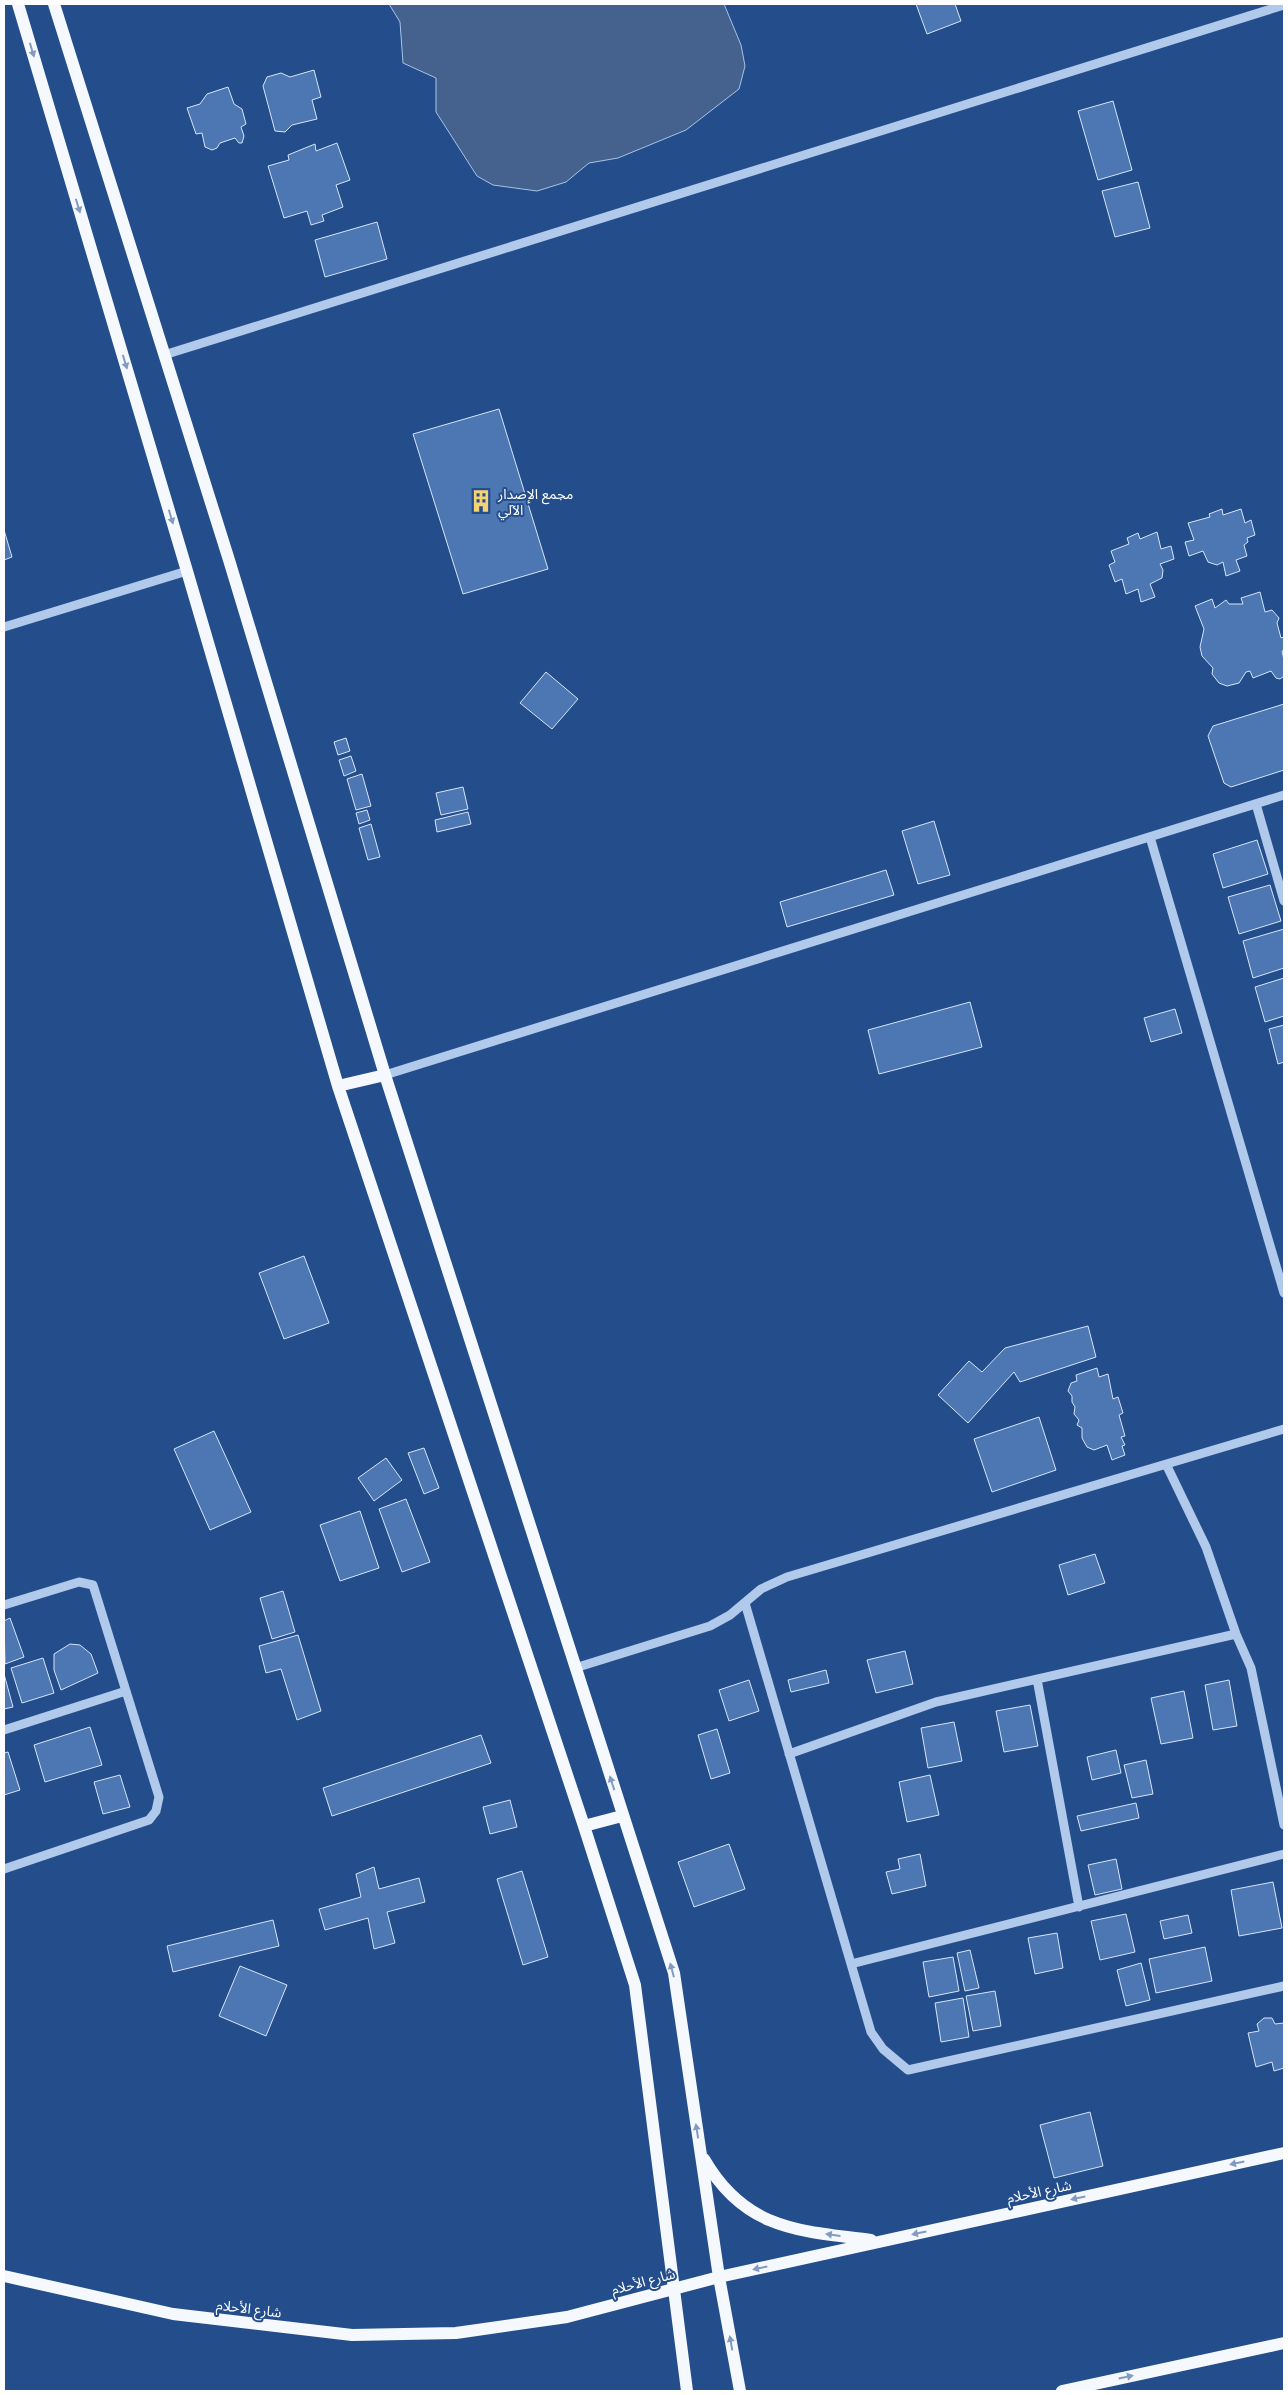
<svg xmlns="http://www.w3.org/2000/svg" width="1288" height="2395" viewBox="0 0 1288 2395" font-family="'Noto Sans','Noto Sans Arabic',sans-serif">
<style>
.water{fill:#44628d;stroke:#a6c4eb}
.building{fill:#4c77b2;stroke:#d6e4f8}
.lines{fill:none;stroke-linecap:round;stroke-linejoin:round}
.minor{stroke:#b1c9ea;stroke-width:9}
.major{stroke:#f5f9fe;stroke-width:12}
.oneway{fill:#829bbf}
.labels{text-anchor:middle;dominant-baseline:central;stroke-width:4;stroke-linejoin:round;paint-order:stroke}
.poi-label{font-size:14px;fill:#fff;stroke:#244e8b;text-anchor:start}
.street-label{font-size:14px;fill:#fff;stroke:#244e8b}
</style>
<rect width="100%" height="100%" fill="#244e8b"/>
<!-- water -->
<path class="water" d="M389,4H724L741,45L745,66L739,89L686,130L618,158L589,163L566,182L537,191L493,185L477,176L436,112V78L403,63L400,22Z"/>
<!-- building -->
<path class="building" d="M916,4H955L961,21L927,34Z
M314,70L321,97L312,100L317,119L292,125L285,132L275,131L263,86L267,77L281,73L290,77Z
M228,87L234,104L242,109L246,124L241,127L244,136L242,143H239L235,138L220,143L217,148L212,150L205,147L202,133L196,134L187,108L200,104L207,94Z
M1113,101L1132,170L1098,180L1078,111Z
M337,143L350,180L336,185L343,207L322,215L324,221L311,225L307,211L284,218L268,166L289,160L288,155L315,144L316,151Z
M1138,182L1150,228L1115,237L1102,191Z
M377,222L387,259L325,277L315,240Z
M499,409L548,569L463,594L413,434Z
M1222,509L1223,515L1241,509L1245,523L1251,520L1255,535L1247,538L1248,542L1244,545L1247,556L1236,560L1240,571L1226,576L1223,562L1217,565L1208,562L1203,551L1189,556L1185,542L1194,540L1188,523L1210,517L1209,514Z
M4,530L12,557L4,560Z
M1157,532L1161,549L1171,546L1174,559L1160,564L1163,570L1162,578L1150,584L1155,597L1141,602L1138,589L1126,594L1122,579L1115,582L1109,565L1115,562L1111,551L1129,544L1127,538L1138,533L1140,539Z
M1260,592L1265,612L1272,610L1279,618L1277,623L1281,638L1284,637V650L1282,651L1284,660V676L1280,679L1276,678L1271,671L1253,678L1250,671L1246,672L1239,683L1227,686L1219,683L1212,674L1213,668L1202,656L1200,647L1204,629L1195,606L1212,599L1215,608L1226,600L1229,604H1243L1241,598Z
M546,672L578,699L552,729L520,703Z
M1284,704V770L1231,787L1224,783L1208,736L1213,726Z
M346,738L350,751L338,755L334,742Z
M351,756L356,771L344,776L339,760Z
M362,774L371,806L356,810L347,779Z
M463,787L468,809L441,815L436,793Z
M367,810L370,820L359,824L356,813Z
M468,812L471,824L437,832L435,820Z
M934,821L950,875L918,884L902,831Z
M371,824L380,857L368,860L359,828Z
M1257,840L1268,874L1223,888L1213,854Z
M886,870L894,895L787,927L780,902Z
M1270,885L1281,921L1239,934L1228,897Z
M1284,929V968L1253,978L1243,941Z
M1284,978V1016L1265,1022L1255,987Z
M970,1002L982,1047L879,1074L868,1030Z
M1175,1009L1182,1033L1151,1042L1144,1018Z
M1284,1025V1062L1278,1064L1269,1029Z
M304,1256L329,1323L284,1339L259,1273Z
M1088,1326L1096,1357L1020,1382L1014,1372L968,1423L938,1395L969,1361L982,1372L1005,1348Z
M1097,1368L1099,1377L1108,1374L1113,1399L1118,1397L1123,1413L1119,1415L1125,1436L1121,1437L1125,1445L1122,1446L1125,1455L1112,1460L1107,1445L1094,1450L1087,1447L1082,1438V1428L1077,1425L1079,1420L1074,1414L1075,1407L1072,1402V1396L1068,1391L1071,1383L1077,1381L1076,1375Z
M1039,1417L1056,1470L992,1492L974,1439Z
M214,1431L251,1512L210,1530L174,1449Z
M424,1448L439,1488L424,1494L408,1453Z
M386,1458L402,1480L374,1501L358,1478Z
M406,1499L430,1562L402,1572L379,1509Z
M360,1511L379,1568L340,1581L320,1525Z
M1095,1554L1105,1583L1068,1595L1059,1565Z
M283,1591L295,1632L272,1639L260,1598Z
M10,1618L24,1657L5,1664L4,1621Z
M298,1635L321,1711L297,1720L281,1669L266,1673L259,1646Z
M70,1644L80,1645L91,1654L98,1673L61,1690L54,1670V1654Z
M905,1651L913,1684L876,1693L867,1660Z
M43,1658L54,1693L22,1703L11,1668Z
M826,1670L829,1683L791,1692L788,1680Z
M4,1674L13,1707L4,1709Z
M749,1680L759,1711L729,1721L719,1690Z
M1229,1680L1237,1726L1213,1730L1205,1685Z
M1184,1691L1193,1738L1161,1744L1151,1698Z
M1030,1705L1038,1746L1004,1752L996,1711Z
M954,1722L962,1761L928,1768L921,1728Z
M90,1727L102,1765L45,1782L34,1745Z
M717,1729L730,1773L711,1779L698,1735Z
M481,1735L491,1763L332,1816L323,1788Z
M1116,1750L1121,1773L1092,1780L1087,1757Z
M8,1752L20,1790L4,1795V1753Z
M1146,1760L1153,1794L1132,1798L1124,1765Z
M120,1775L130,1807L103,1814L94,1782Z
M930,1775L939,1815L907,1822L899,1782Z
M510,1800L517,1827L490,1834L483,1807Z
M1136,1803L1139,1818L1081,1831L1077,1816Z
M729,1844L745,1889L694,1907L678,1862Z
M920,1854L926,1886L892,1894L886,1872L900,1869L898,1859Z
M1116,1859L1122,1889L1095,1895L1088,1865Z
M374,1867L379,1889L419,1878L425,1902L387,1912L395,1943L374,1949L368,1918L325,1930L319,1909L361,1897L356,1874Z
M522,1871L548,1957L523,1965L497,1879Z
M1273,1882L1282,1928L1239,1936L1231,1890Z
M1126,1914L1135,1952L1100,1960L1091,1921Z
M1188,1915L1192,1933L1164,1939L1160,1921Z
M273,1920L279,1946L173,1972L167,1946Z
M1057,1933L1063,1968L1035,1974L1028,1938Z
M1205,1947L1212,1981L1156,1993L1149,1959Z
M970,1950L979,1988L965,1991L957,1953Z
M953,1957L959,1991L929,1997L923,1962Z
M1141,1963L1150,2000L1126,2006L1117,1970Z
M240,1966L287,1985L266,2036L219,2016Z
M995,1991L1001,2026L973,2031L966,1996Z
M963,1998L969,2037L941,2042L935,2003Z
M1264,2018H1272L1275,2024L1284,2023V2068L1274,2071L1272,2062L1256,2067L1248,2033L1259,2031L1257,2024Z
M1090,2112L1103,2166L1054,2178L1040,2125Z"/>
<g class="lines">
<!-- minor -->
<path class="minor" d="M164,355L1284,5
M4,627L187,571
M1256,804L1284,901
M1150,837L1284,1293
M385,1075L1284,795
M1166,1464L1206,1547L1236,1634L1251,1668L1284,1825
M745,1603L871,2032L883,2049L908,2070L1284,1986
M4,1605L79,1582L93,1585L159,1797L156,1811L149,1820L4,1869
M575,1668L710,1626L730,1615L761,1589L787,1577L1284,1429
M1037,1679L1079,1907
M4,1730L126,1691
M789,1754L936,1702L1236,1634
M851,1964L1284,1854"/>
<!-- major -->
<path class="major" d="M18,4L187,571L338,1086L584,1826L635,1985L687,2391
M54,4L229,560L385,1075L674,1973L719,2277L740,2391
M338,1086L385,1075
M584,1826L622,1816
M704,2159C745,2230 799,2231 871,2240
M4,2276L173,2314L352,2335L456,2333L567,2317L719,2277L1284,2153
M1062,2391L1284,2343"/>
</g>
<!-- one-way arrows -->
<defs><path id="oneway-solid" d="M-6-.8H1V-3.2L6.5 0L1 3.2V.8H-6Z" transform="scale(1.25)"/></defs>
<g class="oneway">
<use href="#oneway-solid" transform="translate(32 50) rotate(73)"/>
<use href="#oneway-solid" transform="translate(78 206) rotate(73)"/>
<use href="#oneway-solid" transform="translate(125 362) rotate(73)"/>
<use href="#oneway-solid" transform="translate(171 517) rotate(73)"/>
<use href="#oneway-solid" transform="translate(612 1783) rotate(-108)"/>
<use href="#oneway-solid" transform="translate(672 1970) rotate(-105)"/>
<use href="#oneway-solid" transform="translate(697 2131) rotate(-99)"/>
<use href="#oneway-solid" transform="translate(1237 2163) rotate(168)"/>
<use href="#oneway-solid" transform="translate(1078 2198) rotate(168)"/>
<use href="#oneway-solid" transform="translate(919 2233) rotate(168)"/>
<use href="#oneway-solid" transform="translate(833 2235) rotate(-172)"/>
<use href="#oneway-solid" transform="translate(760 2268) rotate(168)"/>
<use href="#oneway-solid" transform="translate(731 2343) rotate(-100)"/>
<use href="#oneway-solid" transform="translate(1126 2377) rotate(-12)"/>
</g>
<!-- icons -->
<defs>
<symbol id="building-bare" viewBox="-9 -9 18 18"><path d="M-4-6H4V6H1V3H-1V6H-4ZM-2.5-4.3h1.7v1.8h-1.7ZM.8-4.3h1.7v1.8H.8ZM-2.5-1h1.7V.8h-1.7ZM.8-1h1.7V.8H.8Z" fill="#f5d375" stroke="#244e8b" stroke-width="2.5" paint-order="stroke"/></symbol>
</defs>
<g fill-rule="evenodd">
<use href="#building-bare" x="465" y="485" width="32" height="32"/>
</g>
<g class="labels">
<!-- poi labels -->
<g class="poi-label">
<text x="498" y="493">مجمع الإصدار<tspan x="498" dy="16">الآلي</tspan></text>
</g>
<!-- street labels -->
<g class="street-label">
<text transform="translate(1039 2191) rotate(-12)">شارع الأحلام</text>
<text transform="translate(643 2281) rotate(-15)">شارع الأحلام</text>
<text transform="translate(249 2308) rotate(7)">شارع الأحلام</text>
</g>
</g>
<!-- border -->
<rect width="1288" height="2395" fill="none" stroke="#ffffff" stroke-width="10"/>
</svg>
